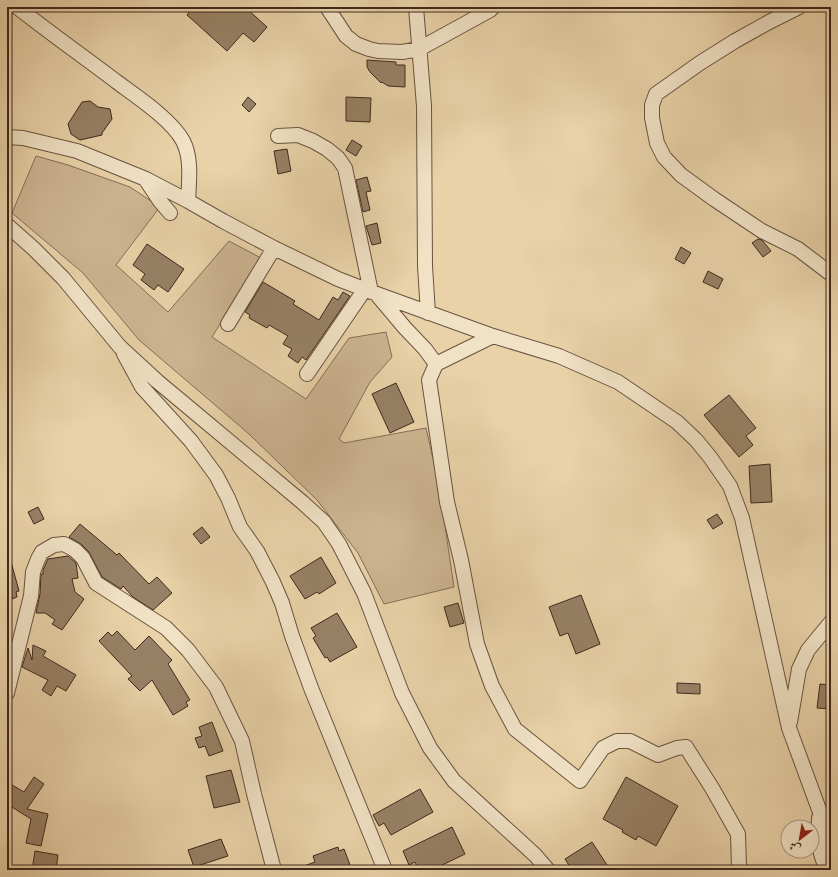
<svg xmlns="http://www.w3.org/2000/svg" width="838" height="877" viewBox="0 0 838 877" font-family="'IM FELL English',Amiri,serif">
<style>
.green{fill:#ccb591;stroke:#856f58}
.building{fill:#978166;stroke:#3e291e}
.lines{fill:none;stroke-linecap:round;stroke-linejoin:round}
.minor-casing{stroke:#695340;stroke-width:16}
.minor{stroke:#f1e2c6;stroke-width:14}
</style>
<rect width="100%" height="100%" fill="#e9d2a8"/>
<filter id="stains"><feTurbulence type="fractalNoise" baseFrequency=".005" numOctaves="4"/><feColorMatrix values="0 0 0 0 .2 0 0 0 0 .09 0 0 0 0 .02 0 0 0 .5 -.17"/></filter>
<radialGradient id="worn" r=".72"><stop offset=".6" stop-color="#630" stop-opacity="0"/><stop offset="1" stop-color="#630" stop-opacity=".3"/></radialGradient>
<!-- green -->
<path class="green" d="M36,156L68,165L130,187L160,207L116,265L168,312L229,241L261,258L212,337L306,399L349,338L386,332L392,357L370,382L339,439L344,443L426,428L439,485L454,587L384,604L358,553L317,500L249,434L139,340L83,273L12,213Z"/>
<!-- building -->
<path class="building" d="M193,7H245L267,27L254,42L243,33L227,51L187,15Z
M367,60L396,62V65H405V87L388,86L382,82L381,83L370,72L367,67Z
M248,97L256,104L249,112L242,105Z
M346,97L371,98L370,122L346,121Z
M90,101L98,107L110,109L112,119L102,133V135L80,140L71,134L68,124L82,102Z
M352,140L362,146L356,156L346,150Z
M287,149L291,171L278,174L274,151Z
M367,177L371,191L366,192L370,210L363,212L356,180Z
M377,223L381,243L372,245L366,226Z
M758,239L762,240L771,251L763,257L752,243Z
M147,244L184,269L168,292L158,285L154,290L141,280L145,274L133,265Z
M681,247L691,253L684,264L675,259Z
M708,271L723,279L718,289L703,282Z
M263,282L295,301L293,304L319,320L333,297L338,300L343,292L350,296L306,360L302,357L298,363L288,356L292,349L283,344L288,336L269,325L267,328L249,318L250,315L245,312Z
M396,383L414,422L390,433L372,394Z
M729,395L756,428L746,436L753,445L739,457L704,415Z
M770,464L772,502L751,503L749,466Z
M38,507L44,519L34,524L28,512Z
M717,514L723,523L713,529L707,520Z
M80,524L117,555L119,553L149,584L157,577L172,593L153,610L133,597L123,586L121,589L102,577L89,552L81,544L69,537Z
M202,527L210,537L201,544L193,534Z
M68,556L76,563L78,578L72,579L75,592L84,599L62,630L52,624L55,620L45,613H36L40,594L41,574H43V570L48,559Z
M321,557L336,583L319,594L317,592L305,599L290,576Z
M7,558H10L19,591L16,592L17,597L7,601Z
M581,595L600,644L576,654L568,633L560,636L549,607Z
M458,603L464,623L450,627L444,607Z
M337,613L357,647L330,662L327,657L325,658L313,638L316,636L311,628Z
M117,631L135,650L149,636L172,660L168,664L190,700L186,702L188,706L173,715L152,680L140,691L128,679L132,676L99,641L108,632L112,636Z
M33,645L46,651L43,656L76,675L66,691L57,686L51,696L42,690L48,680L22,667L28,648L32,660Z
M677,683L700,684V694L677,693Z
M820,684L831,685V709L817,708Z
M212,722L223,751L209,756L205,746L199,748L195,738L202,736L199,727Z
M231,770L240,802L214,808L206,776Z
M34,777L44,784L27,809L48,814L41,846L26,843L31,819L7,804V782L24,792Z
M626,777L678,806L656,846L638,836L636,840L622,832L623,830L603,819Z
M420,789L433,812L391,835L384,823L379,826L373,815Z
M452,827L465,854L432,870H419L415,862L409,865L403,851Z
M221,839L228,856L194,867L188,850Z
M592,842L607,865L605,866L608,870H572L565,859Z
M338,847L339,851L344,849L352,870H296V869L315,862L313,856Z
M35,851L58,855L56,870H32Z"/>
<g class="lines">
<defs>
<path id="minor" d="M17,7C50,33 84,57 117,82C136,96 172,120 183,141C192,158 189,181 188,201
M327,7L346,36L356,44L369,49L378,51L402,52L419,49L490,10L493,7
M416,7L424,106L425,266L428,313
M799,7L769,22L735,41L700,63L656,94L652,105V118L657,143L664,157L681,175L714,199L762,231L798,249L831,274
M278,136L298,135L313,141L327,149L338,158L345,168L371,292
M7,137L23,138L77,151L146,179L188,201L223,221L274,248L338,279L377,294L493,336L559,356L618,382L677,422L696,440L710,457L730,486L742,518L789,728L831,842
M146,180L160,201L170,213
M7,225L34,249L63,278L120,347L157,381L302,502L324,522L339,544L364,593L402,693L430,748L454,781L535,855L548,870
M378,296L405,328L425,349L436,364
M228,324L274,248
M493,336L436,364L429,380L447,502L461,560L477,644L492,686L515,729L580,781L603,748L617,741H630L658,755L677,748L686,747L712,788L738,834L739,867L742,870
M124,354L142,387L191,441L216,475L228,498L240,527L257,551L273,582L282,603L292,636L311,688L385,870
M307,374L365,289
M7,693L31,596L33,572L38,559L42,552L54,545L64,544L75,550L83,558L96,583L166,628L188,650L216,687L242,741L254,794L274,870
M790,722L799,669L808,650L831,622
M819,818C818,839 818,850 827,870"/>
</defs>
<!-- minor casing -->
<use href="#minor" class="minor-casing"/>
<!-- minor -->
<use href="#minor" class="minor"/>
</g>
<!-- margin -->
<rect width="838" height="877" fill="none" stroke="#e9d2a8" stroke-width="24"/>
<rect x="8" y="8" width="822" height="861" fill="none" stroke="#3e291e" stroke-width="2"/>
<rect x="12" y="12" width="814" height="853" fill="none" stroke="#3e291e"/>
<!-- north arrow -->
<g transform="translate(800 839) rotate(211)"><circle r="19" fill="#f1e2c6" stroke="#a99883"/>
<path d="M0-3L7 15L0 10L-7 15Z" fill="#8f2418"/>
<text y="-6" font-size="11" font-weight="bold" text-anchor="middle" fill="#3e291e">ش</text>
</g>
<rect width="100%" height="100%" filter="url(#stains)"/>
<rect width="100%" height="100%" fill="url(#worn)"/>
</svg>
